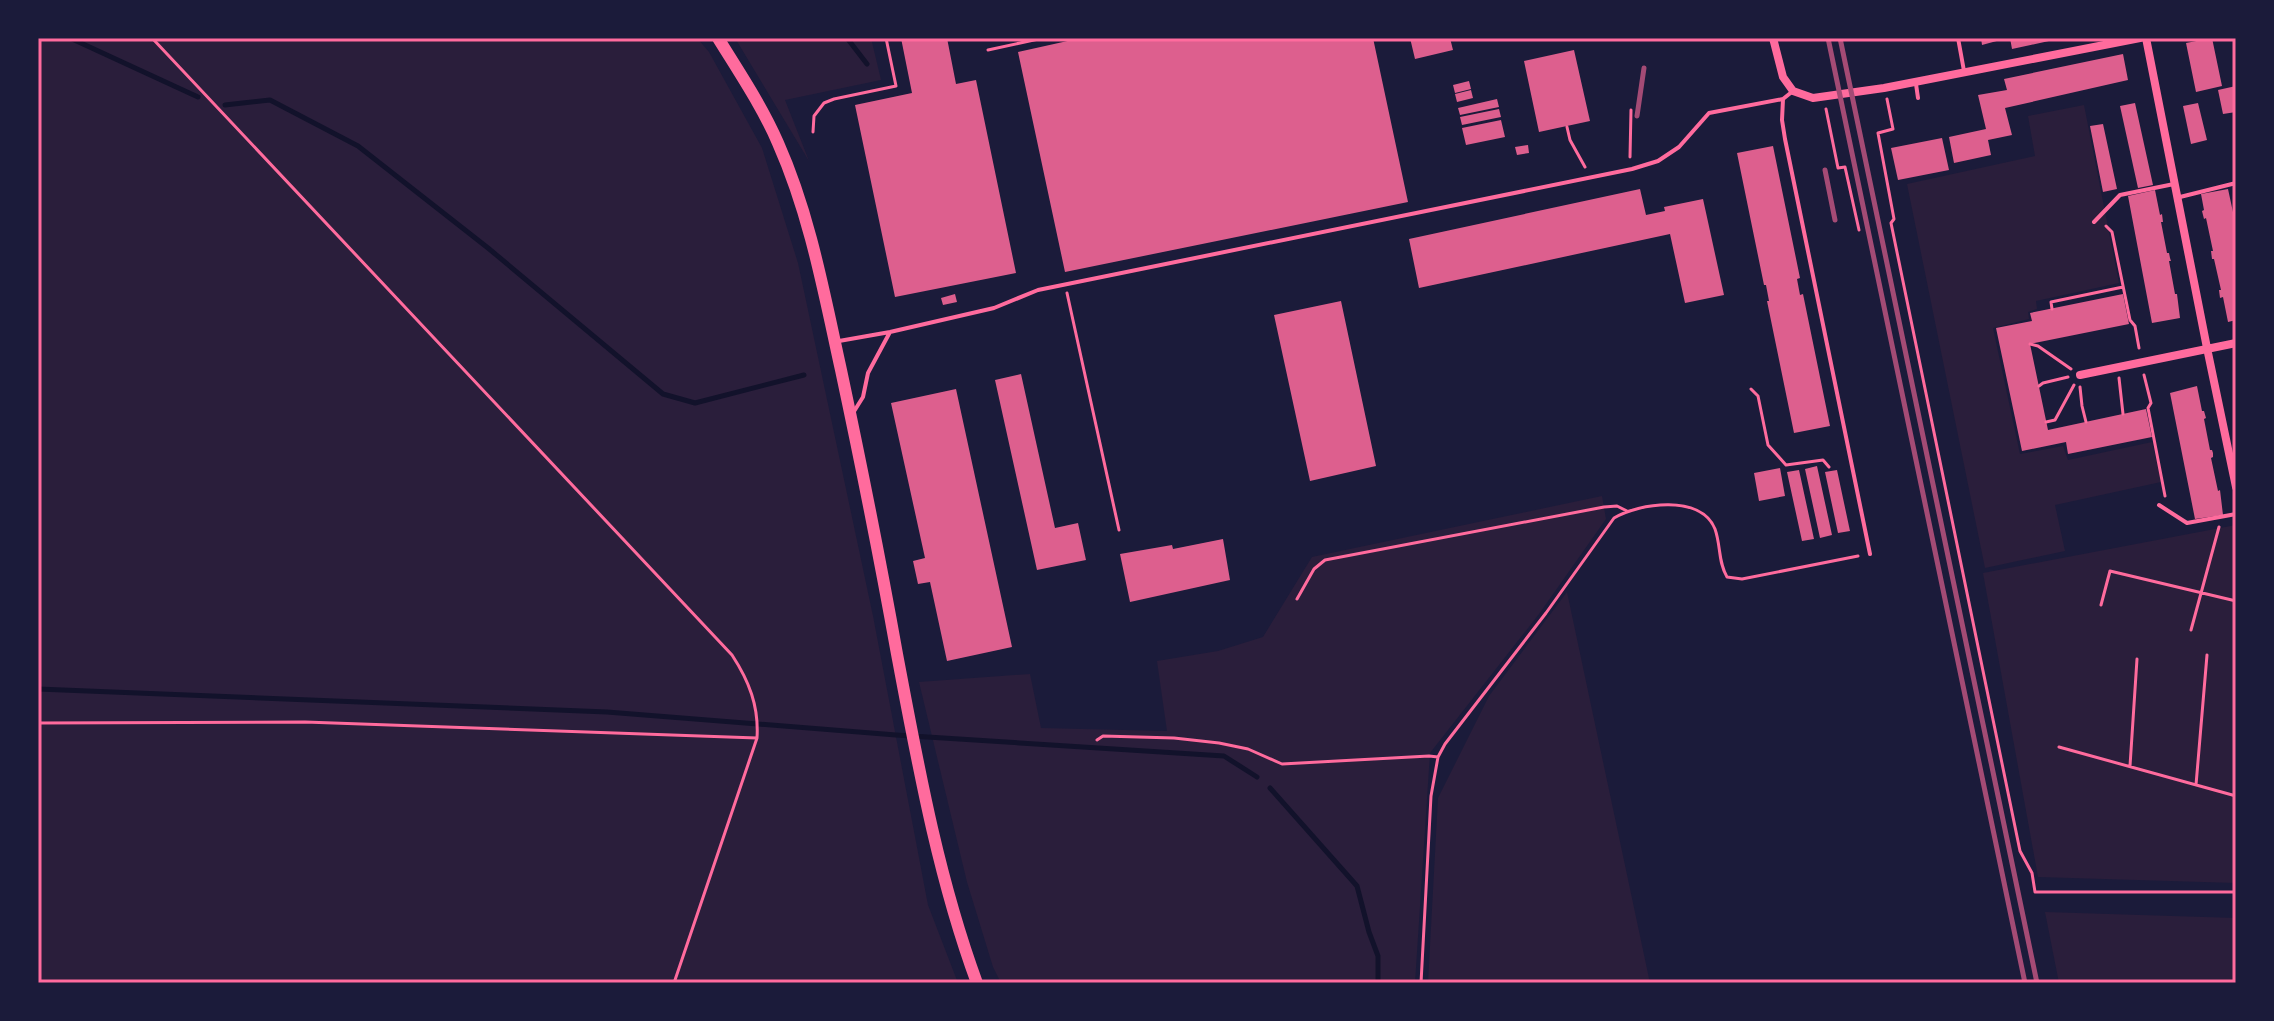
<svg xmlns="http://www.w3.org/2000/svg" width="2274" height="1021" viewBox="0 0 2274 1021" font-family="'Nunito Sans',sans-serif">
<style>
.green{fill:#2a1e3b}
.lines{fill:none;stroke-linecap:round;stroke-linejoin:round}
.stream{stroke:#12122b;stroke-width:5}
.building{fill:#dd5f8e}
.path{stroke:#ff6b9d;stroke-width:3}
.service{stroke:#ff6b9d;stroke-width:4}
.minor{stroke:#ff6b9d;stroke-width:8}
.primary{stroke:#ff6b9d;stroke-width:12}
.rail{stroke:#a44b75;stroke-width:5}
.neatline{fill:none;stroke:#ff6b9d;stroke-width:3}
</style>
<rect width="100%" height="100%" fill="#1b1b3a"/>
<!-- green -->
<path class="green" d="M38,38H697L709,52L762,148L798,263L873,616L928,905L958,983H38Z
M735,38H871L881,80L785,100L809,161Z
M2084,105L2119,283L2036,301L2037,309L2028,312L2029,319L1993,328L2020,454L2063,446L2068,460L2152,442L2161,482L2055,505L2065,551L1985,568L1907,184L2035,156L2028,116Z
M1602,496L1606,519L1539,614L1430,753L1415,983H1001L993,967L967,882L919,682L1030,674L1041,728L1167,731L1157,661L1218,651L1263,637L1312,557Z
M2236,525V883L2038,877L1983,573Z
M1567,592L1650,983H1428L1438,798L1489,696Z
M2045,912L2236,918V983H2059Z"/>
<g class="lines">
<!-- stream -->
<path class="stream" d="M70,38L198,97
M847,38L867,64
M225,105L270,100L358,146L488,248L663,394L695,403L804,375
M38,689L607,712L896,735L1224,756L1257,777
M1270,788L1357,886L1369,932L1378,956V983"/>
</g>
<!-- building -->
<path class="building" d="M901,38H947L956,84L976,80L1016,273L895,297L855,105L912,93Z
M1081,38H1373L1408,202L1065,272L1018,52Z
M1410,38H1450L1453,50L1415,59Z
M1981,38H2004V39L1982,45Z
M2010,38H2058V39L2012,49Z
M2212,38L2222,86L2196,92L2186,43Z
M1574,50L1590,121L1539,132L1524,61Z
M2123,54L2128,80L2005,108L2012,135L1988,140L1991,155L1954,163L1949,137L1986,129L1978,95L2007,90L2004,79Z
M1469,81L1471,89L1455,93L1453,85Z
M2236,86V112L2223,114L2218,90Z
M1471,90L1473,98L1457,102L1455,94Z
M1497,99L1499,107L1460,115L1458,108Z
M2135,103L2153,185L2138,188L2120,106Z
M2198,103L2207,140L2191,144L2183,106Z
M1499,109L1501,117L1462,125L1460,117Z
M1501,120L1505,137L1466,145L1462,128Z
M2103,124L2117,189L2103,192L2090,126Z
M1942,138L1949,170L1898,180L1891,148Z
M1528,145L1529,153L1517,155L1515,147Z
M1773,146L1800,278L1797,279L1800,295L1803,294L1830,426L1794,433L1767,301H1769L1766,285H1764L1737,153Z
M1640,189L1646,215L1665,211L1664,207L1703,199L1724,295L1685,303L1670,234L1419,288L1409,239Z
M2228,189L2236,226V320L2228,322L2223,297L2220,298L2219,290H2221L2214,259H2212L2211,251H2213L2206,218L2204,219L2202,211L2204,210L2201,194Z
M2155,190L2160,215L2162,214L2163,222H2161L2167,253H2169L2170,258L2171,261H2169L2175,294H2177L2180,318L2152,323L2128,196Z
M955,294L957,302L943,305L941,298Z
M2123,294L2129,324L2030,344L2048,430L2146,409L2152,437L2068,454L2066,442L2022,451L1996,328L2032,321L2030,313Z
M1341,301L1376,466L1310,481L1274,315Z
M1021,374L1055,528L1078,523L1086,560L1037,570L995,380Z
M2197,386L2202,411H2204L2206,418L2204,419L2210,450H2212L2213,453V457L2211,458L2218,491L2220,490L2223,515L2195,519L2170,393Z
M956,389L1012,647L947,661L930,582L918,584L913,561L925,558L891,403Z
M1817,466L1832,535L1820,538L1805,469Z
M1780,468L1785,496L1759,501L1754,473Z
M1799,470L1814,539L1802,541L1787,472Z
M1837,470L1850,531L1838,533L1825,472Z
M1223,539L1230,580L1130,602L1120,554L1172,545L1173,549Z"/>
<g class="lines">
<!-- path -->
<path class="path" d="M152,38L732,655C749,681 759,706 757,738L674,983
M988,50L1043,38
M1887,99L1893,129L1878,133L1894,219L1891,223L2020,851L2032,873L2035,892H2236
M1826,109L1838,168L1845,167L1859,230
M1567,127L1570,140L1585,167
M813,132L814,116L824,103L834,99L896,86L886,38
M1630,157L1631,110
M2106,226L2112,232L2130,320L2135,326L2139,348
M1067,293L1119,530
M2052,309L2051,302L2123,287
M2030,344L2038,346L2071,369
M2144,375L2151,403L2148,408L2165,496
M2119,378L2123,414
M2039,386L2043,383L2068,377
M2080,387L2082,406L2086,422
M1751,389L1758,396L1768,445L1786,465L1823,460L1829,467
M2046,422L2055,420L2074,385
M1297,599L1314,569L1325,560L1604,507L1617,506L1627,511
M2101,605L2110,571L2236,601
M2191,630L2219,527
M38,723L305,722L757,738
M1097,740L1103,736L1174,738L1219,743L1248,749L1282,764L1429,756L1438,757
M2059,747L2236,796
M2130,766L2137,659
M2196,785L2207,655
M1421,983L1431,796L1438,757L1445,744L1546,613L1614,518C1639,503 1701,494 1715,529C1721,546 1718,562 1727,577L1742,579L1858,556"/>
<!-- service -->
<path class="service" d="M1958,38L1964,71
M1916,84L1918,98
M1783,99L1782,120L1785,139L1870,554
M2180,197L2236,183
M2094,222L2120,195L2174,184
M839,341L890,332L994,308L1038,290L1632,169L1658,161L1679,147L1709,113L1783,99L1793,91
M853,413L863,397L868,373L890,332
M2159,505L2187,523L2236,514"/>
<!-- minor -->
<path class="minor" d="M1773,38L1783,77L1793,91L1813,98L1884,88L2140,38
M2146,38L2207,348L2236,487
M2080,375L2236,343"/>
<!-- primary -->
<path class="primary" d="M718,38C739,72 762,106 778,143C810,215 824,293 841,370C861,464 880,559 897,654C918,765 938,877 977,983"/>
<!-- rail -->
<path class="rail" d="M1828,38L2025,983
M1840,38L2037,983
M1637,116L1644,68
M1825,170L1835,220"/>
</g>
<!-- border -->
<rect width="2274" height="1021" fill="none" stroke="#1b1b3a" stroke-width="80"/>
<rect x="40" y="40" width="2194" height="941" class="neatline"/>
</svg>
